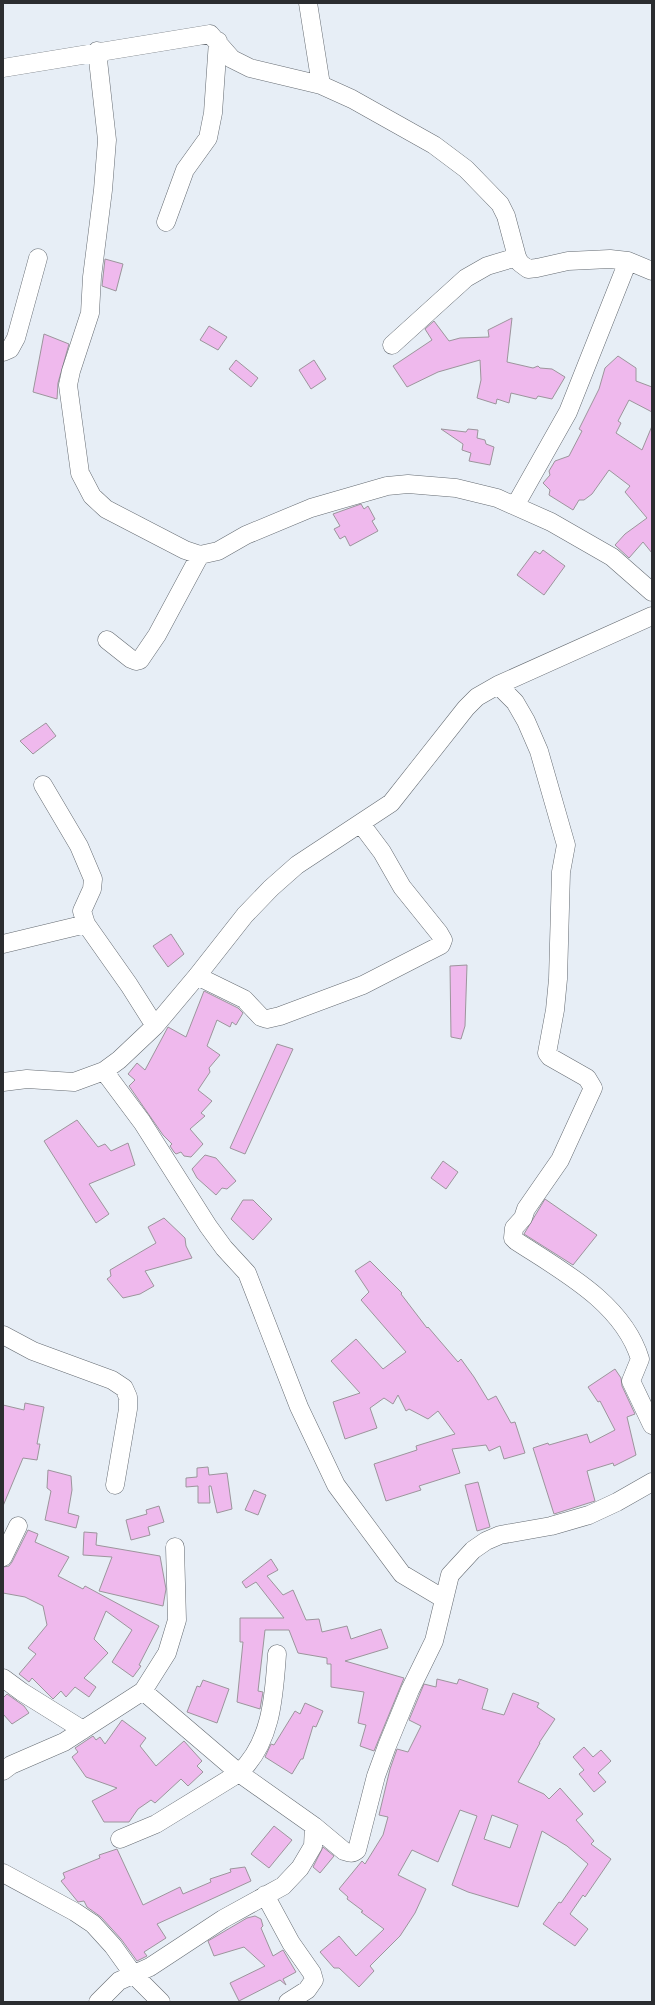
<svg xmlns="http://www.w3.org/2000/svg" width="655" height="2005" viewBox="0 0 655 2005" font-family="Lato,sans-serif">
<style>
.building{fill:#efb9ed;stroke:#9c959c;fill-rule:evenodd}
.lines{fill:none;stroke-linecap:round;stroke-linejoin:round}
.minor-casing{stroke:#656b72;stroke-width:19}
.minor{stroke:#fff;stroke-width:18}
</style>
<rect width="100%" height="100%" fill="#e7eef6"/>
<!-- building -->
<path class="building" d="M105,259L123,264L116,291L102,286Z
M512,318L507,362L533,368L538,366L540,368L552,369L565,377L552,399L538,396L536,399L511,393L509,403L497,399L496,404L477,398L481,380L480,360L438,372L407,387L393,366L432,340L425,329L434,321L449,341L460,338L489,337L488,330Z
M209,326L227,337L218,350L200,340Z
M44,334L69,344L58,383L57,399L33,392Z
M618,356L636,368V381L652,387V412L629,400L618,421L621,423L616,433L642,450L652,426V553L643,542L629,558L615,545L625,534L647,518L625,492L630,486L609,470L592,494L584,500H579L573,510L549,495L550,490L543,483L550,475L549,471L555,461L569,456L582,431L579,429L599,389L605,368Z
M236,360L258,378L251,387L229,369Z
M314,360L326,379L311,389L299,370Z
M441,429L466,432L468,429L478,430L477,438L485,440L486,444L494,447L490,465L469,461L471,453L462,450L463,444Z
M361,504L364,509L368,506L375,519L372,521L378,531L350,546L345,536L340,539L334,529L340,526L333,514Z
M543,550L565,566L544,595L517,575L535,551L540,554Z
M46,723L56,736L33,754L20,741Z
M171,934L184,954L168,967L153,946Z
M467,965L465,1026L461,1039L451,1037L450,966Z
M204,991L238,1008L243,1013L236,1025L232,1022L230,1027L217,1020L207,1046L220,1055L209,1068L210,1072L198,1090L212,1101L201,1113L205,1116L190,1129L203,1144L191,1157L184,1156L181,1152L176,1154L174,1152L170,1146L172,1144L163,1135L129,1086L135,1080L128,1074L137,1063L145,1070L168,1027L186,1037Z
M277,1044L293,1049L245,1154L230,1148Z
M77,1120L98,1147L105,1144L111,1151L128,1143L135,1165L89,1184L109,1214L96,1223L44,1141Z
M205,1155L216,1158L236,1181L227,1189L222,1188L216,1195L197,1178L192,1169Z
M443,1161L458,1172L446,1189L431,1178Z
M545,1199L597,1235L573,1265L524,1234Z
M243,1200H253L272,1219L253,1240L231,1219Z
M164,1218L185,1238L186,1246L192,1258L145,1271L154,1286L140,1294L123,1298L107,1279L111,1276L110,1270L156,1243L148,1227Z
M370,1261L402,1293L401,1294L427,1328L428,1327L458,1362L461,1359L474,1377L488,1400L496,1396L511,1423L515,1422L525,1453L504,1459L500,1446L489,1451L486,1445L452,1449L460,1473L419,1486L421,1490L386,1501L374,1464L417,1450L416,1446L455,1434L438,1411L428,1419L409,1409L406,1411L398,1395L393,1404L384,1398L370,1408L377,1428L345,1439L333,1402L360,1393L331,1361L356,1339L383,1369L406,1352L361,1300L369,1292L355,1271Z
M615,1369L621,1378L622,1386L635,1414L627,1417L636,1455L614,1466L613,1463L587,1471L595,1501L554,1514L533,1448L548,1443L549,1445L587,1434L590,1443L615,1430L600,1401L598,1402L588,1387Z
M25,1403L44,1407L37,1444H40L37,1460L23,1458L3,1506V1405L24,1410Z
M208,1467L209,1475L227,1473L232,1509L217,1513L211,1486H209L210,1503H198V1486L186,1487V1478L197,1477V1468Z
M48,1470L71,1476L72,1490L68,1513L79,1516L76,1528L45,1520L51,1491L47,1488Z
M478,1482L490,1527L477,1531L465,1485Z
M254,1490L266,1495L258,1515L245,1510Z
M159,1506L164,1522L148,1527L150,1535L131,1540L126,1520L147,1514L146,1510Z
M28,1530L38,1534L35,1542L69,1557L58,1576L83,1589L85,1586L159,1626L139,1665L141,1666L133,1677L112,1662L132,1630L106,1611L94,1639L108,1653L84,1678L96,1687L89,1697L75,1687L66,1697L61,1691L53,1699L32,1678L29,1682L19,1674L36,1654L28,1648L47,1625L43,1606L25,1597L3,1593V1567L9,1566L12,1562Z
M84,1532L97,1533L96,1545L160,1556L166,1589L163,1606L99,1591L112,1557L83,1555Z
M271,1559L278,1570L267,1576L283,1595L293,1590L306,1620L319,1619L322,1632L347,1626L351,1639L381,1629L388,1648L345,1661L404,1678L374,1751L360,1746L366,1725L358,1723L364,1692L331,1687V1664H327V1658L298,1653L289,1630H265L258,1691L263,1692L260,1709L237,1702L243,1642H240V1618H284L256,1582L246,1588L242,1582Z
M437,1679L457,1684L459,1679L488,1689L482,1709L504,1715L513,1693L539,1703L537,1707L555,1719L539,1743H540L518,1782L544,1794L549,1799L560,1788L583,1814L576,1820L594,1841L591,1844L611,1859L585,1897L583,1895L570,1914L588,1929L575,1946L543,1924L559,1902L561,1903L588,1864L567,1846L542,1831L518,1907L468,1892L452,1885L477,1816L460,1810L438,1862L412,1850L398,1875L426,1889L415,1913L400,1936L370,1966L374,1971L359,1987L339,1968H334L320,1952L339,1936L356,1956L384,1929L361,1912L363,1911L347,1899L348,1897L339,1889L362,1861L365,1864L383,1835L388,1817L379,1815L390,1769L397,1749L408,1752L421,1726L409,1720L424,1684L436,1687ZM492,1815L518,1825L510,1848L484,1839Z
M203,1680L229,1689L217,1723L187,1712L197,1686L200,1687Z
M7,1694L24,1706L29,1713L12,1724L3,1714V1698Z
M305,1703L323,1711L316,1727L313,1726L303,1759H301L292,1774L265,1757L271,1744L274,1745L295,1711L300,1714Z
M122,1720L146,1738L140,1746L156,1766L184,1741L202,1761L197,1766L203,1772L188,1786L181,1779L155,1803L151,1800L138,1809L129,1822H104L92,1801L117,1788L86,1777L72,1757L78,1752L75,1748L93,1736L96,1740L100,1737L105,1744Z
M584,1747L593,1757L601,1750L611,1761L598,1773L606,1782L594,1792L579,1774L584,1770L573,1757Z
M274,1826L292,1840L269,1868L251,1854Z
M323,1847L334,1856L320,1873L313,1867Z
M117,1849L143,1905L180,1887L183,1894L211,1882L210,1879L231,1872L230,1869L245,1867L251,1881L157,1924L166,1938L144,1952L147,1956L137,1961L121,1939L101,1917L87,1907L84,1901L78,1902L61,1881L65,1878L63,1873L100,1858L99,1855Z
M255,1916L261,1919L263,1926L261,1928L273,1956L283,1950L296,1972L283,1979L286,1985L280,1980L239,2001L230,1983L265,1966L244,1947L214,1956L208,1941L247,1918Z"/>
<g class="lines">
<defs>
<path id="minor" d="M308,3L321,85
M97,51L107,140L103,190L92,277L90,313L71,371L68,385L80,473L92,496L106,509L185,550L200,555L218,551L246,535L311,508L387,486L408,484L456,488L497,498L551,522L612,557L652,592
M3,68L210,34L232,59L250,68L321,85L352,99L434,145L466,169L500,204L506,216L517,257L520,263L528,269L537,268L568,261L610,259L628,261L652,271
M166,222L185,170L208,138L213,113L218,41
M392,345L466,278L487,266L517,257
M3,352L10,349L16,338L38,258
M515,506L568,412L628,261
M107,640L131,659L136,661L140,660L157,635L200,555
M498,685L515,702L526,721L539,751L566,845L561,872L558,979L555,1010L547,1053L550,1057L587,1078L593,1088L560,1160L526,1209L523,1218L514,1228L513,1238L516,1241C562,1271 623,1303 640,1359L631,1381L652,1425
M43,785L79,846L93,879L92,889L82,911L86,924L129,985L155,1026
M3,944L86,924
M197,976L244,999L261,1017L267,1019L280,1016L363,985L441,945L443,940L439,933L402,887L382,852L361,824
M104,1071L142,1122L208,1226L224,1248L247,1273L299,1407L336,1485L402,1574L444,1599
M3,1082L27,1079L74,1082L104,1071L119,1060L155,1026L197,976L245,915L271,888L297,865L391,803L466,708L477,697L498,685L652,616
M3,1335L33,1351L112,1380L124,1388L128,1397V1409L115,1485
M3,1557L18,1526
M3,1678L22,1692L83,1730
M143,1691L239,1773L314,1826L344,1851C350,1853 352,1854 357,1850L376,1776L387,1746L410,1690L434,1641L450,1575L473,1550L486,1541L500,1535L551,1526L589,1515L617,1502L652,1482
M3,1771L11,1765L64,1742L143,1691L167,1653L177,1620L175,1547
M120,1839L156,1824L239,1773C272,1742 274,1695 277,1654
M3,1873L75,1912L93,1924L113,1946L133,1974L161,2002
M265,1895L291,1943L312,1973L314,1980L307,1990L288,2002
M98,2002L119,1981L150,1967L223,1919L283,1886L300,1868L313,1846L314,1826"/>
</defs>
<!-- minor casing -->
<use href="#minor" class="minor-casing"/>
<!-- minor -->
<use href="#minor" class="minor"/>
</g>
<!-- border -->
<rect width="655" height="2005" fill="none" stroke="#2b2d30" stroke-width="8"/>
</svg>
